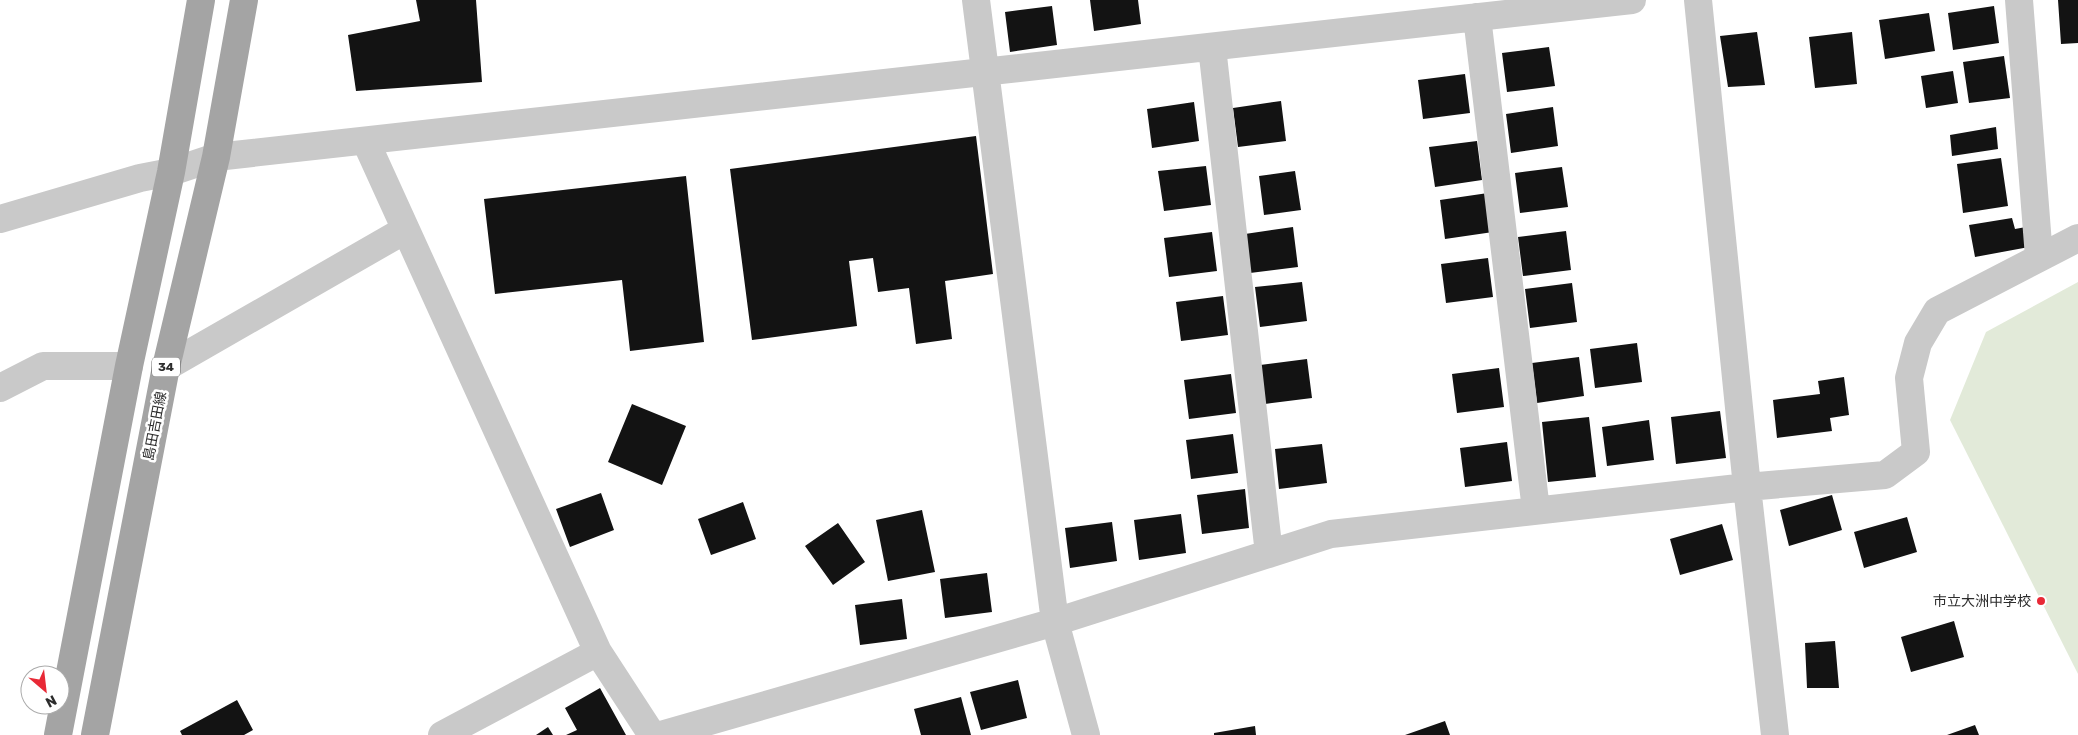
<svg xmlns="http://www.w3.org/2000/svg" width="2078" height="735" viewBox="0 0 2078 735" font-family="Rubik,'Noto Sans JP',sans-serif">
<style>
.green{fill:#e2ead9}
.building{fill:#131313}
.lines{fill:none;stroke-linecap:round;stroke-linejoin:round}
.minor{stroke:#c9c9c9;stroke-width:28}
.major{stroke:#a4a4a4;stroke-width:28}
.poi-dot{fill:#e82936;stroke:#fff;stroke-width:2}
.labels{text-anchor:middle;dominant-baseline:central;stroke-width:5;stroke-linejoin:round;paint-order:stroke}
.shield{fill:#fff;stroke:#6b6b6b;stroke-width:1}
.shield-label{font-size:12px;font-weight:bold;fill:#2c2c2c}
.street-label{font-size:14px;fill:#2c2c2c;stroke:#fff}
.poi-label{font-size:14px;fill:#2c2c2c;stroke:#fff;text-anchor:end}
</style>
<rect width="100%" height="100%" fill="#fff"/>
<!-- green -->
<path class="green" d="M2078,282V674L1950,420L1986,332Z"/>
<!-- building -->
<path class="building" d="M416,0H476L482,82L356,91L348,35L420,21Z
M1090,0H1138L1141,24L1094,31Z
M2058,0H2078V43L2061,44Z
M1052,6L1057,45L1010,52L1005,12Z
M1994,6L1999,43L1953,50L1948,13Z
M1929,13L1935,51L1885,59L1879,20Z
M1757,32L1765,85L1728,87L1720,36Z
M1852,32L1857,84L1815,88L1809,37Z
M1549,47L1555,86L1507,92L1502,53Z
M2004,56L2010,98L1969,103L1963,62Z
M1953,71L1958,103L1926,108L1921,76Z
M1465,74L1470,113L1423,119L1418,80Z
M1281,101L1286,141L1238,147L1233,108Z
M1194,102L1199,141L1152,148L1147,109Z
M1553,107L1558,146L1511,153L1506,114Z
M1996,127L1998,149L1952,156L1950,135Z
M976,136L993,274L945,281L952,339L916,344L909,288L878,292L873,258L849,261L857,326L752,340L730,169Z
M1477,141L1482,180L1435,187L1429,147Z
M2001,158L2008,206L1963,213L1957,164Z
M1206,166L1211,205L1164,211L1158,171Z
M1562,167L1568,207L1520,213L1515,173Z
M1295,171L1301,210L1264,215L1259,176Z
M686,176L704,342L630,351L622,280L495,294L484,199Z
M1488,193L1493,232L1445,239L1440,200Z
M2012,218L2015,229L2026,227L2029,247L1975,257L1969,225Z
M1293,227L1298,267L1250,273L1245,234Z
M1566,231L1571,270L1523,276L1518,237Z
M1212,232L1217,271L1169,277L1164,238Z
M1488,258L1493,297L1446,303L1441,264Z
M1302,282L1307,321L1260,327L1255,287Z
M1572,283L1577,322L1530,328L1525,289Z
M1223,296L1228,335L1181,341L1176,302Z
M1637,343L1642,382L1595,388L1590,349Z
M1579,357L1584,396L1537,403L1532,363Z
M1307,359L1312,398L1265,404L1260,365Z
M1499,368L1504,407L1457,413L1452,374Z
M1231,374L1236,413L1189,419L1184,380Z
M1844,377L1849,415L1830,418L1832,431L1777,438L1773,400L1820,394L1818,381Z
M632,404L686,426L662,485L608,462Z
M1720,411L1726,458L1676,464L1671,417Z
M1589,417L1596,477L1548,482L1542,422Z
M1649,420L1654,460L1607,466L1602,427Z
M1233,434L1238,473L1191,479L1186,440Z
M1507,442L1512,481L1465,487L1460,448Z
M1322,444L1327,483L1279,489L1275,449Z
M1245,489L1249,528L1202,534L1197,495Z
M601,493L614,530L570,547L556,509Z
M1832,495L1842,530L1789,546L1780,510Z
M743,502L756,539L711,555L698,519Z
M922,510L935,572L888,581L876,520Z
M1181,514L1186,553L1139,560L1134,520Z
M1907,517L1917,552L1864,568L1854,532Z
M1112,522L1117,561L1070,568L1065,528Z
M838,523L865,562L833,585L805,546Z
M1722,524L1733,560L1680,575L1670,539Z
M987,573L992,612L945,618L940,579Z
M902,599L907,639L860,645L855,605Z
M1954,621L1964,657L1911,672L1901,637Z
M1835,641L1839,688H1807L1805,643Z
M1018,680L1027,718L981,730L970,692Z
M600,688L626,735H566L577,730L565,708Z
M961,697L971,735H921L914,709Z
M237,700L253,730L244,735H182L180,731Z
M1445,721L1450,735H1405Z
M1975,725L1979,735H1947Z
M1255,726L1256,735H1214V733Z
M548,727L553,735H536Z"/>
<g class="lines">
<!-- minor -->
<path class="minor" d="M976,0L1055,622L1086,735
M1698,0L1747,487L1775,735
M2019,0L2039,257
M1477,17L1536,510
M1212,47L1269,554
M366,142L598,652L652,735
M0,219L140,178L171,172L216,157L1632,0
M166,367L405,230
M0,388L43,366H129
M442,735L598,652
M661,735L1055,622L1331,534L1747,487L1885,475L1916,452L1909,378L1918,343L1937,311L2078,238"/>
<!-- major -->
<path class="major" d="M58,735L129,366L171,172L201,0
M95,735L166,367L216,157L244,0"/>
</g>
<!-- markers -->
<circle class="poi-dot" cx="2041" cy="601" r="5"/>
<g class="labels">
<!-- shield labels -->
<rect class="shield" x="152" y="357.5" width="28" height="19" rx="4"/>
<g class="shield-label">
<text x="166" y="367">34</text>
</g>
<!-- street labels -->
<g class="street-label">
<text transform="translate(155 426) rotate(-79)">島田吉田線</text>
</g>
<!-- poi labels -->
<g class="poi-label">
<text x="2031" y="601">市立大洲中学校</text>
</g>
</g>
<!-- north arrow -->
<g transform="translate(45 690) rotate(152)"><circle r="24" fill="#ffffff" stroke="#ababab"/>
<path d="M0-4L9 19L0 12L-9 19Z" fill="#e82936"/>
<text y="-8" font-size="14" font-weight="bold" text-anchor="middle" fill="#2c2c2c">N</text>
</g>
</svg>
